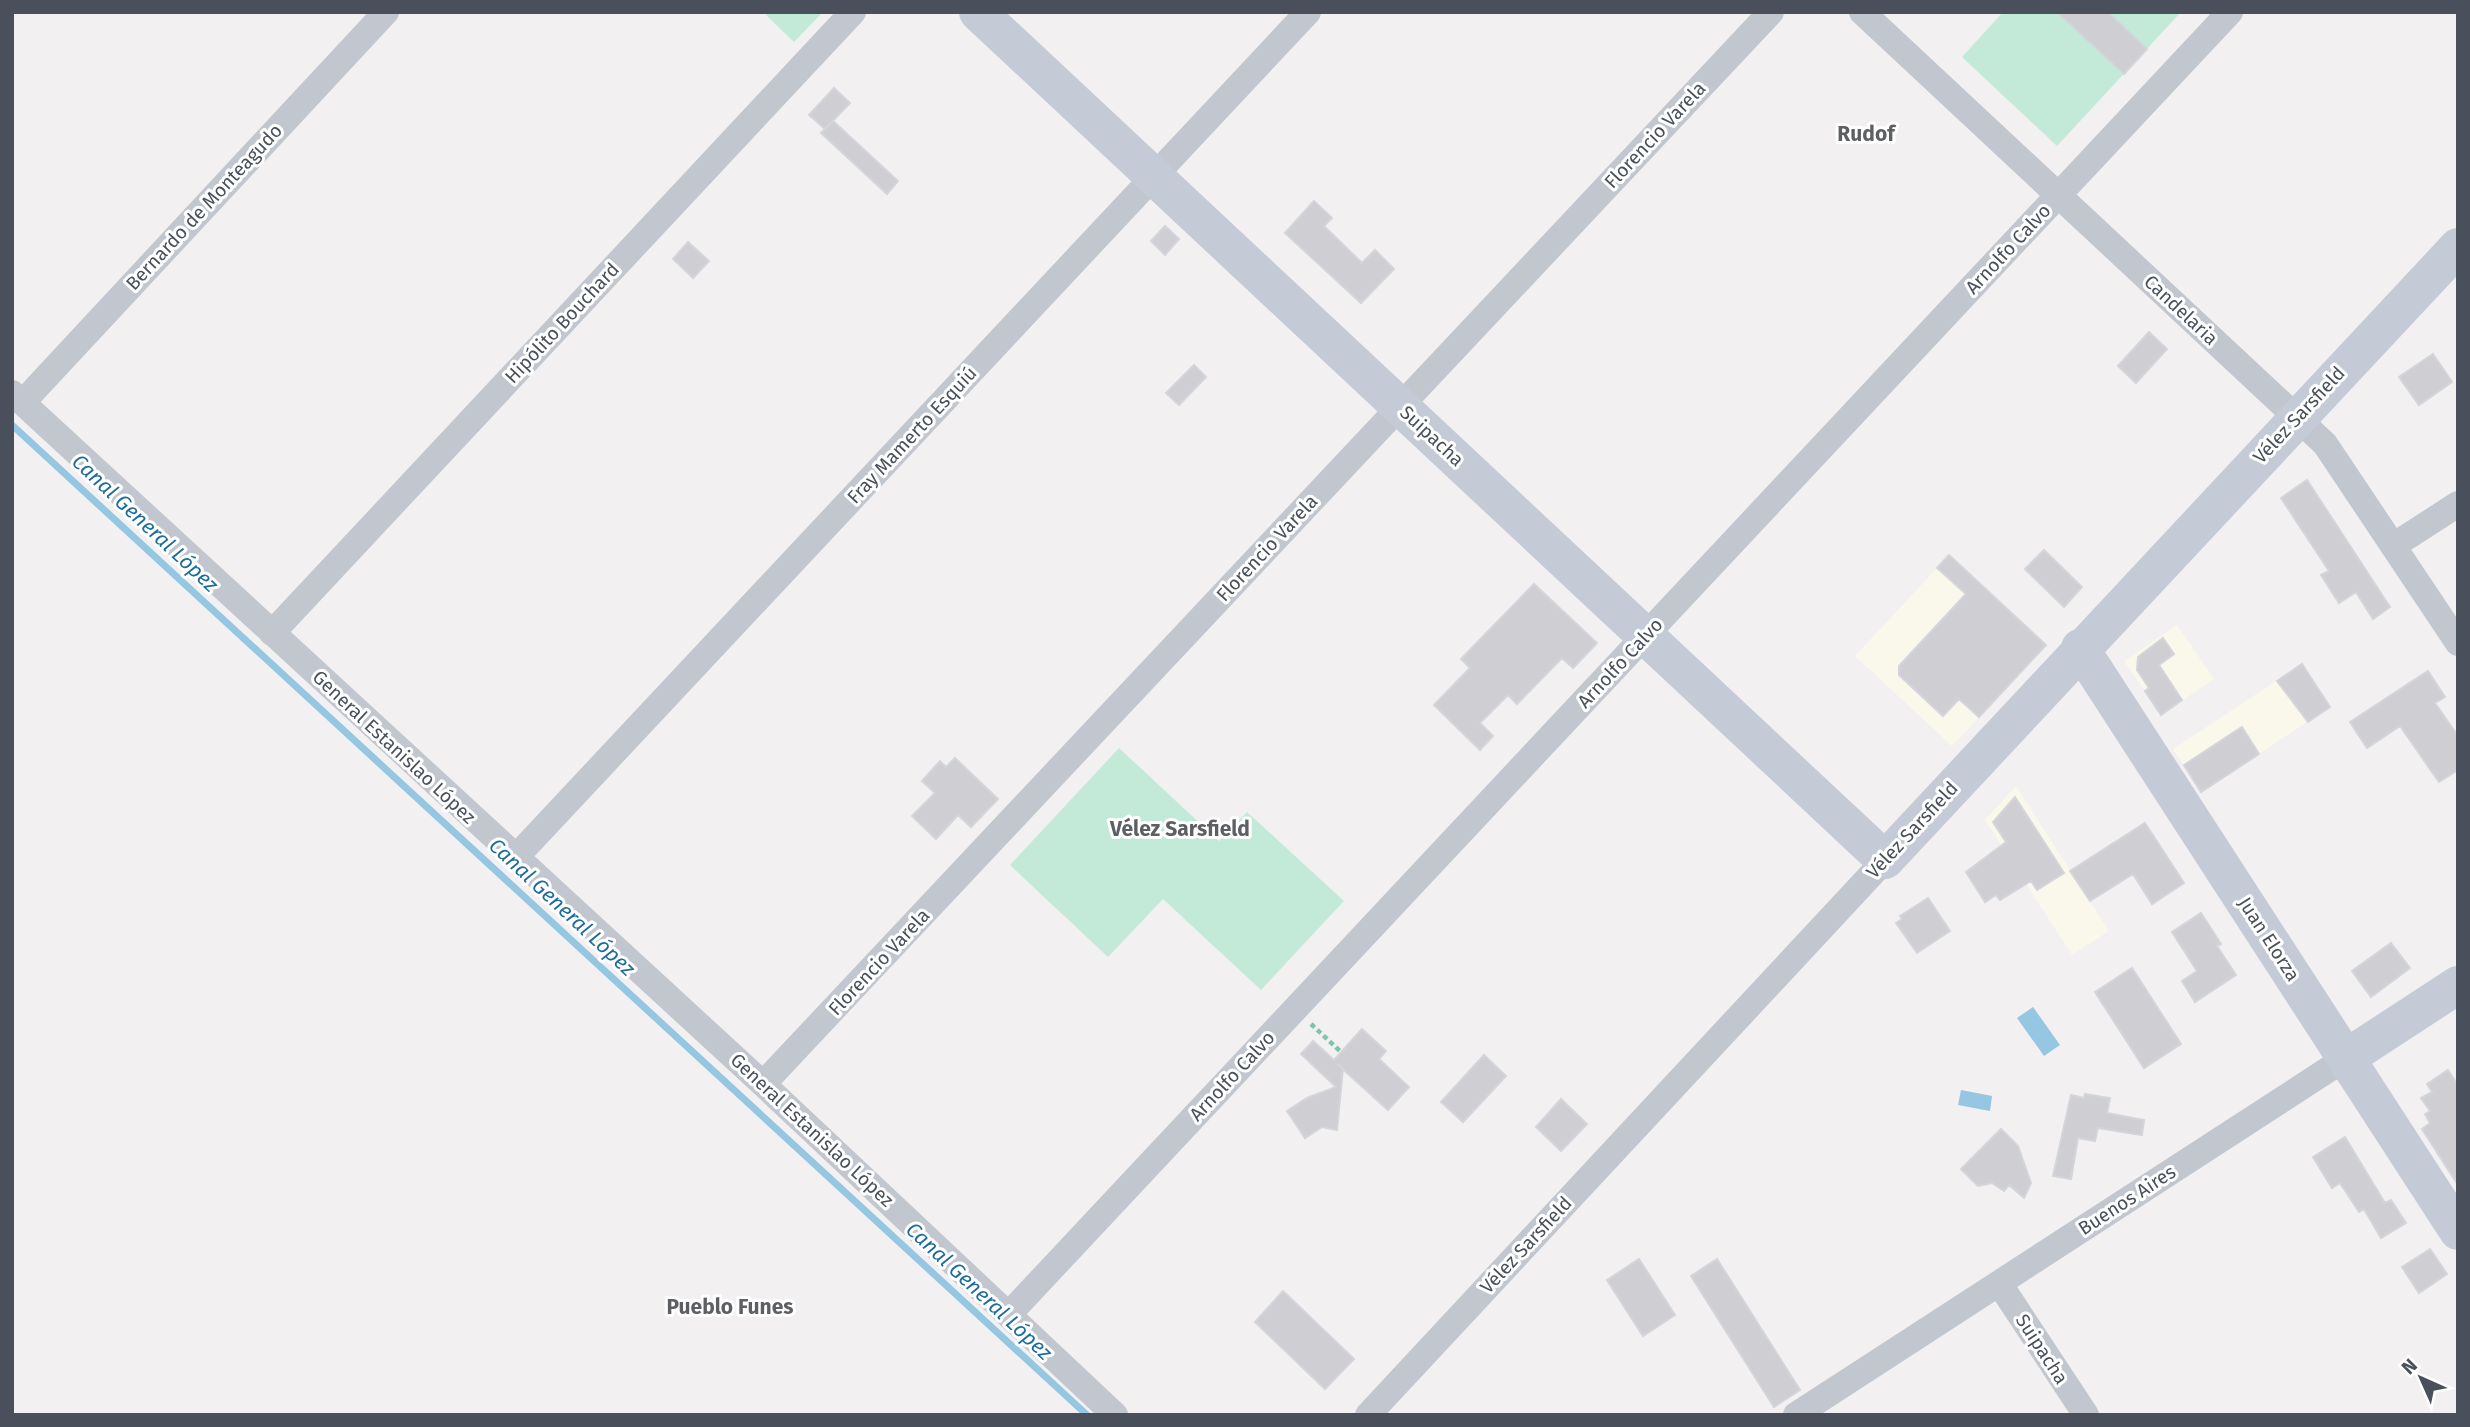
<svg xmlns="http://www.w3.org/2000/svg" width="2470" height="1427" viewBox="0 0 2470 1427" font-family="'Fira Sans',sans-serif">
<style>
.commercial{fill:#faf8eb}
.green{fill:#c3ead8}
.water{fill:#95c6e2}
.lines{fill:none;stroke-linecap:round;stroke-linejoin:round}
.stream{stroke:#95c6e2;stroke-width:7}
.building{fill:#ceced3;stroke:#d4d5da;stroke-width:2}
.path{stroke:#7fc4ad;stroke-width:4.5;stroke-dasharray:5 3.5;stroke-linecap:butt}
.street{stroke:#c2c7cf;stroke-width:26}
.secondary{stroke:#c4cad6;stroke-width:38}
.labels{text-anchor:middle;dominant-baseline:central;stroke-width:6;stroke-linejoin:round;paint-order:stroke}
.street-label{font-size:19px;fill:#4a505b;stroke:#fff}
.neighbourhood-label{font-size:21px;font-weight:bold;fill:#5d5f63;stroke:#fff}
.water-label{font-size:21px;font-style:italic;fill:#1d6c9a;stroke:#fff}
</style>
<rect width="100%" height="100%" fill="#f2f0f0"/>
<!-- commercial -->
<path class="commercial" d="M1949,555L2046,645L1952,746L1855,656Z
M2177,625L2214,679L2161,715L2124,661Z
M2302,664L2330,707L2201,792L2173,749Z
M2016,786L2109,931L2072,955L1985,820Z"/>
<!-- green -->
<path class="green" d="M763,12H823L794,42Z
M2003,12H2181L2057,146L1962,57Z
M1119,748L1219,841L1247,812L1344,901L1261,990L1163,899L1108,957L1010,865Z"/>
<!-- water -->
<path class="water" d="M2033,1007L2060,1045L2044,1056L2017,1018Z
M1961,1090L1992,1096L1990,1111L1958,1105Z"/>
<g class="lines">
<!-- stream -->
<path class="stream" d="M12,425L1087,1415"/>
</g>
<!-- building -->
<path class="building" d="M2057,12H2108L2147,49L2124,74Z
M834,88L850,103L825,129L833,121L898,181L887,194L821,133L825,129L809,115Z
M1314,201L1332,218L1324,226L1362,263L1375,250L1394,269L1361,303L1285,233Z
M1165,226L1179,239L1165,255L1151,241Z
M688,242L709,261L693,278L673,259Z
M2149,332L2167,349L2136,383L2118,366Z
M2433,354L2452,382L2419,405L2399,377Z
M1194,365L1206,377L1179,405L1166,393Z
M2307,480L2390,607L2373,619L2356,592L2339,603L2321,575L2329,571L2281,498Z
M2044,550L2082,587L2064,607L2025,569Z
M1949,555L2046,645L1979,717L1959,699L1943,716L1899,675V666L1966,594L1937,568Z
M1534,584L1597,643L1573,668L1562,658L1517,704L1508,695L1480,723L1493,736L1480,750L1434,705L1470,668L1461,659Z
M2163,638L2174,654L2159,665L2182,700L2161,715L2145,691L2149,688L2137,670L2138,657Z
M2302,664L2330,707L2308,722L2277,681Z
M2428,671L2445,697L2435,703L2458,736V770L2439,782L2400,726L2367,748L2350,722Z
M2242,727L2259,754L2201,792L2184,765Z
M955,758L998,799L971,827L958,815L936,839L912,816L935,793L922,781L940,761L946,767Z
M2015,797L2064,873L2037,890L2031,881L2000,900L1996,895L1985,902L1966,872L2006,842L1993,822Z
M2145,823L2184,883L2152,904L2133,874L2090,901L2070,871Z
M1928,898L1950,931L1917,953L1896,923L1902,919L1900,916Z
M2201,913L2221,944L2217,946L2236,975L2195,1002L2182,981L2197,971L2172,932Z
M2391,943L2410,968L2371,997L2352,971Z
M2132,968L2181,1044L2144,1068L2095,992Z
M1362,1029L1386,1051L1379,1059L1409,1087L1388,1110L1337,1064L1343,1068L1337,1130L1322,1127L1305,1138L1287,1111L1307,1098L1336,1087L1301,1054L1313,1041L1334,1060Z
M1484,1055L1506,1076L1463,1122L1441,1102Z
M2448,1070L2458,1085V1185L2422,1129L2430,1123L2425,1114L2430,1111L2421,1098L2432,1092L2427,1084Z
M2085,1094L2110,1098L2107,1113L2144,1120L2142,1135L2098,1128L2095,1141L2078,1138L2071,1179L2053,1176L2071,1095L2084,1098Z
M1561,1099L1587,1124L1561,1151L1536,1127Z
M2001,1129L2018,1146L2031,1183L2024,1198L2009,1185L2004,1191L1992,1183L1978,1186L1961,1169Z
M2345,1137L2385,1203L2391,1200L2406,1223L2381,1238L2364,1209L2359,1212L2340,1183L2332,1188L2313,1157Z
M2430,1249L2447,1274L2419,1293L2402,1267Z
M1639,1259L1675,1315L1643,1336L1607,1280Z
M1717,1259L1800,1390L1774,1407L1691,1276Z
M1283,1291L1354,1359L1325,1389L1255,1322Z"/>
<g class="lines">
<!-- path -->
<path class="path" d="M1311,1024L1341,1052"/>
<!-- street -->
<path class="street" d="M1862,12L2325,444L2458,643
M12,393L763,1084L1115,1415
M23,402L386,12
M2393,546L2458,504
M272,633L853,12
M515,858L1308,12
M763,1084L1771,12
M1999,1283L2086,1415
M1010,1313L2230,12
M1368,1415L1885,860
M1796,1415L2346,1058"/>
<!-- secondary -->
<path class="secondary" d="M978,12L1885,860L2458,247
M2080,648L2458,1231
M2346,1058L2458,985"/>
</g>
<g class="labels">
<!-- street labels -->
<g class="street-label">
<text transform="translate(1655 135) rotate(-47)">Florencio Varela</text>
<text transform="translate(204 207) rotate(-47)">Bernardo de Monteagudo</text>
<text transform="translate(2008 249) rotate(-47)">Arnolfo Calvo</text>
<text transform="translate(2181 310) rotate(43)">Candelaria</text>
<text transform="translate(562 323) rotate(-47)">Hipólito Bouchard</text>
<text transform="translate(2299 415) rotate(-47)">Vélez Sarsfield</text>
<text transform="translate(912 435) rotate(-47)">Fray Mamerto Esquiú</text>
<text transform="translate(1432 436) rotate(43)">Suipacha</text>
<text transform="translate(1267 548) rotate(-47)">Florencio Varela</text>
<text transform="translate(1620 663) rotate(-47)">Arnolfo Calvo</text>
<text transform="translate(394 747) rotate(43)">General Estanislao López</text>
<text transform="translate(1912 830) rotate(-47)">Vélez Sarsfield</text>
<text transform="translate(2269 939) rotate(57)">Juan Elorza</text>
<text transform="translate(879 962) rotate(-47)">Florencio Varela</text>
<text transform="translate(1232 1076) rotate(-47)">Arnolfo Calvo</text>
<text transform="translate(812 1130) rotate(43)">General Estanislao López</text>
<text transform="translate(2127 1200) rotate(-33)">Buenos Aires</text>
<text transform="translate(1526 1245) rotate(-47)">Vélez Sarsfield</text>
<text transform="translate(2042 1349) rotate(57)">Suipacha</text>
</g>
<!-- neighbourhood labels -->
<g class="neighbourhood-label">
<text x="1866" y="134">Rudof</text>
<text x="1180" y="829">Vélez Sarsfield</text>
<text x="730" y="1307">Pueblo Funes</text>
</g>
<!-- water labels -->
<g class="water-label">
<text transform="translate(145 523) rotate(43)">Canal General López</text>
<text transform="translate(562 907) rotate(43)">Canal General López</text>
<text transform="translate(979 1291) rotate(43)">Canal General López</text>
</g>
</g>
<!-- border -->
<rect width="2470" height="1427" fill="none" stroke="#4a505b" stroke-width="28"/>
<!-- north arrow -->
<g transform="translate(2421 1378) rotate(315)" stroke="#ffffff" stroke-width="5" paint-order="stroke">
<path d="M0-5L12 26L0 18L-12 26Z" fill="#4a505b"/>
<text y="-10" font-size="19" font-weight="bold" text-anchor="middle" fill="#4a505b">N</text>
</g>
</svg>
